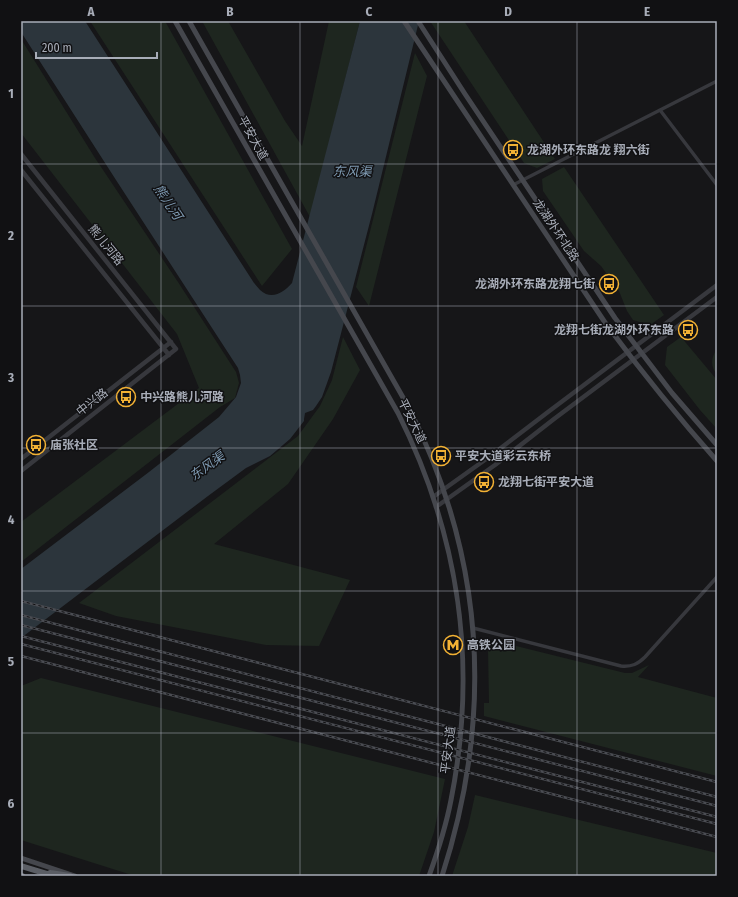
<svg xmlns="http://www.w3.org/2000/svg" width="738" height="897" viewBox="0 0 738 897" font-family="'Fira Sans Condensed','Noto Sans SC',sans-serif">
<style>
.green{fill:#1e261f}
.water{fill:#2c353c}
.lines{fill:none;stroke-linecap:round;stroke-linejoin:round}
.minor{stroke:#37383d;stroke-width:3.5}
.tertiary{stroke:#37383d;stroke-width:4.5}
.secondary{stroke:#45474d;stroke-width:5}
.trunk{stroke:#5b5e65;stroke-width:6}
.rail-casing{stroke:#4a4c52;stroke-width:2.5}
.rail{stroke:#111113;stroke-width:1;stroke-dasharray:3;stroke-linecap:butt}
.grid{fill:none;stroke:#a8adb8;stroke-width:1;stroke-opacity:0.55}
.labels{text-anchor:middle;dominant-baseline:central;stroke-width:3;stroke-linejoin:round;paint-order:stroke}
.street-label{font-size:12px;fill:#a8adb8;stroke:#111113}
.poi-label{font-size:12px;font-weight:bold;fill:#a8adb8;stroke:#111113;text-anchor:start}
.water-label{font-size:13px;font-style:italic;fill:#7f9bb3;stroke:#111113}
.neatline{fill:none;stroke:#a8adb8;stroke-width:1.5}
.grid-label{font-size:13px;text-anchor:middle;font-weight:bold;fill:#a8adb8}
</style>
<rect width="100%" height="100%" fill="#161618"/>
<!-- green -->
<path class="green" d="M90,21H165L292,249L262,286Z
M202,21H228L285,121L302,146L329,21H360L310,217Z
M430,21H464L555,159L537,168L524,163Z
M21,39L95,158L178,282L236,372L239,383L235,398L220,407L21,562V522L199,388L177,334L21,133Z
M415,53L427,76L369,306L356,287Z
M564,167L664,315L650,325L633,320L627,311L619,291L601,266L584,251L543,191L542,179Z
M343,337L360,370L333,419L288,484L214,544L350,580L319,646L266,645L116,616L79,603L298,436L320,406L332,380Z
M681,337L717,380V429L700,410L665,365L667,347Z
M717,349V374C710,367 711,357 717,349Z
M492,640L625,673H632L649,665L638,677L717,698V776L484,716V703H489L488,650Z
M41,678L445,779L434,832L419,876H135L21,840V686Z
M475,795L717,853V876H452L468,827Z"/>
<!-- water -->
<path class="water" d="M21,21H85L254,283C256,285 258,288 260,290C272,301 284,292 292,283L360,21H419L372,214L331,372L322,397L316,406L313,410L305,413L304,419V421L290,439L270,456L246,468L208,496L21,638V569L149,472L219,417L236,397L241,383L240,375L238,368L116,180L21,32Z"/>
<g class="lines">
<!-- minor -->
<path class="minor" d="M660,110L717,185
M513,185L717,81
M473,628L621,666C632,667 638,664 645,657L717,577"/>
<!-- tertiary -->
<path class="tertiary" d="M21,154L176,349L21,471
M21,170L169,355
M21,459L171,342
M433,497L489,457L548,412L717,285
M436,507L495,465L554,419L717,297"/>
<!-- secondary -->
<path class="secondary" d="M175,21L398,413C460,537 478,664 451,800C446,826 438,851 429,876
M189,21L409,408C485,559 494,715 442,876
M404,21L606,324C641,371 678,417 717,461
M418,21L465,94L615,318L672,393L717,445
M21,858L75,876"/>
<!-- trunk -->
<path class="trunk" d="M21,866L54,876
M50,873L70,876
M21,876H22"/>
<defs>
<path id="rail" d="M21,601L717,782
M21,615L717,797
M21,625L717,806
M21,636L717,817
M21,644L717,824
M21,656L717,837"/>
</defs>
<!-- rail casing -->
<use href="#rail" class="rail-casing"/>
<!-- rail -->
<use href="#rail" class="rail"/>
</g>
<!-- grid -->
<path class="grid" d="M161,21V876M300,21V876M438,21V876M577,21V876M21,164H717M21,306H717M21,448H717M21,591H717M21,733H717"/>
<!-- icons -->
<defs>
<symbol id="bus-ring" viewBox="-11 -11 22 22"><circle r="9.5" fill="#111113" stroke="#f2b134" stroke-width="1.5"/><path d="M-5-6H5V4H4V6H2V4H-2V6H-4V4H-5ZM-3.5-4V0h7V-4ZM-3.5 1.2v1.5H-2V1.2ZM2 1.2v1.5H3.5V1.2Z" fill="#f2b134"/></symbol>
<symbol id="metro-ring" viewBox="-11 -11 22 22"><circle r="9.5" fill="#111113" stroke="#f2b134" stroke-width="1.5"/><path d="M-5.5 5V-5H-3L0 0L3-5H5.5V5H3V-.5L0 4L-3-.5V5Z" fill="#f2b134"/></symbol>
</defs>
<g fill-rule="evenodd">
<use href="#bus-ring" x="502" y="139" width="22" height="22"/>
<use href="#bus-ring" x="598" y="273" width="22" height="22"/>
<use href="#bus-ring" x="677" y="319" width="22" height="22"/>
<use href="#bus-ring" x="115" y="386" width="22" height="22"/>
<use href="#bus-ring" x="25" y="434" width="22" height="22"/>
<use href="#bus-ring" x="430" y="445" width="22" height="22"/>
<use href="#bus-ring" x="473" y="471" width="22" height="22"/>
<use href="#metro-ring" x="442" y="634" width="22" height="22"/>
</g>
<g class="labels">
<!-- street labels -->
<g class="street-label">
<text transform="translate(253 138) rotate(61)">平安大道</text>
<text transform="translate(556 230) rotate(56)">龙湖外环北路</text>
<text transform="translate(106 245) rotate(51)">熊儿河路</text>
<text transform="translate(92 402) rotate(-38)">中兴路</text>
<text transform="translate(412 421) rotate(64)">平安大道</text>
<text transform="translate(448 750) rotate(-83)">平安大道</text>
</g>
<!-- poi labels -->
<g class="poi-label">
<text x="527" y="150">龙湖外环东路龙 翔六街</text>
<text x="595" y="284" text-anchor="end">龙湖外环东路龙翔七街</text>
<text x="674" y="330" text-anchor="end">龙翔七街龙湖外环东路</text>
<text x="140" y="397">中兴路熊儿河路</text>
<text x="50" y="445">庙张社区</text>
<text x="455" y="456">平安大道彩云东桥</text>
<text x="498" y="482">龙翔七街平安大道</text>
<text x="467" y="645">高铁公园</text>
</g>
<!-- water labels -->
<g class="water-label">
<text x="352" y="171">东风渠</text>
<text transform="translate(168 202) rotate(56)">熊儿河</text>
<text transform="translate(207 466) rotate(-36)">东风渠</text>
</g>
</g>
<!-- border -->
<rect width="738" height="897" fill="none" stroke="#111113" stroke-width="44"/>
<!-- scale -->
<path d="M36 52v6h121v-6" fill="none" stroke="#a8adb8" stroke-width="2"/>
<text x="42" y="52" font-size="12" fill="#a8adb8" stroke="#111113" stroke-width="3" paint-order="stroke">200 m</text>
<rect x="22" y="22" width="694" height="853" class="neatline"/>
<g class="grid-label">
<text x="91" y="16">A</text>
<text x="230" y="16">B</text>
<text x="369" y="16">C</text>
<text x="508" y="16">D</text>
<text x="647" y="16">E</text>
<text x="11" y="98">1</text>
<text x="11" y="240">2</text>
<text x="11" y="382">3</text>
<text x="11" y="524">4</text>
<text x="11" y="666">5</text>
<text x="11" y="808">6</text>
</g>
</svg>
